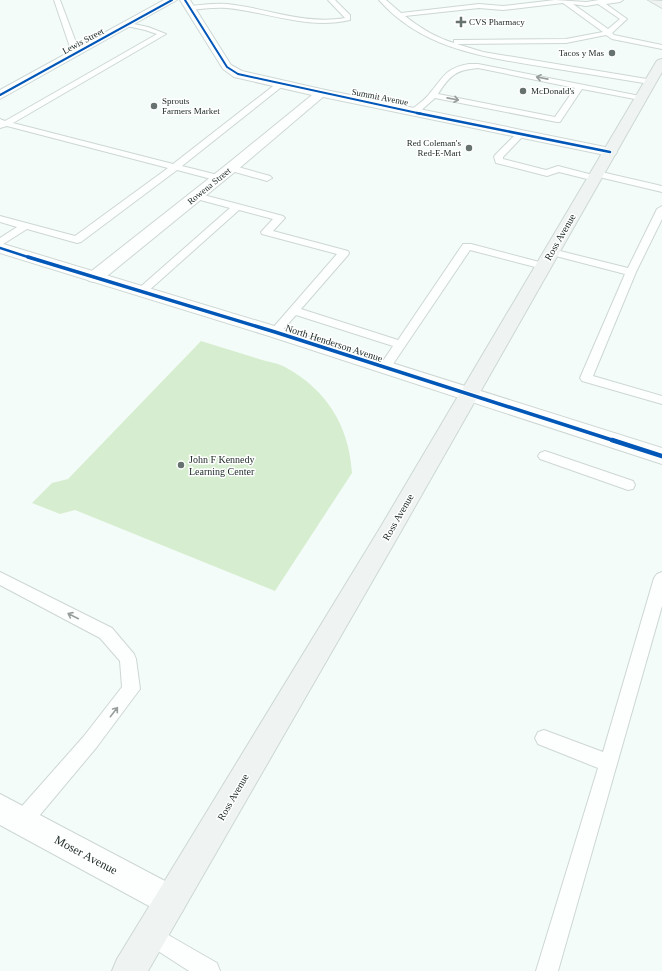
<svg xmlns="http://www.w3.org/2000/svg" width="662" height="971" viewBox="0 0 662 971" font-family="'Times New Roman',serif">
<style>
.green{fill:#d6eecf}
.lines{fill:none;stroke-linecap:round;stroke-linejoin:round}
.service-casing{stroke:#cdd7d4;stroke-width:2}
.minor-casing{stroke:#cdd7d4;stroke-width:2}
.tertiary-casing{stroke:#cdd7d4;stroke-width:2}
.secondary-casing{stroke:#cdd7d4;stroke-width:2}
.service{fill:#fdfffe;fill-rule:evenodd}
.minor{fill:#fdfffe;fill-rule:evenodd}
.tertiary{fill:#fdfffe;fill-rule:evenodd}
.secondary{fill:#eff4f3;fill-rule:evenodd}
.cycleway-far3-casing{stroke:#fff;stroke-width:3.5}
.cycleway-far2-casing{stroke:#fff;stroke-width:4}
.cycleway-far1-casing{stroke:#fff;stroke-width:5.5}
.cycleway-casing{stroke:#fff;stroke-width:7}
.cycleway-far3{stroke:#0057b8;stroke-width:2}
.cycleway-far2{stroke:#0057b8;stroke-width:2.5}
.cycleway-far1{stroke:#0057b8;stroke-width:3.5}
.cycleway{stroke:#0057b8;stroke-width:4.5}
.oneway{stroke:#979e9c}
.poi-dot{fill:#66726f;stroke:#fff;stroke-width:1.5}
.labels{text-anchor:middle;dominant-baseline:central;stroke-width:3;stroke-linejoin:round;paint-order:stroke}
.far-poi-label{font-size:9px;fill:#1a2824;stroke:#fff;text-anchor:start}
.far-street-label{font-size:9px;fill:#1a2824;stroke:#fff}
.street-label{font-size:10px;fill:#1a2824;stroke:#fff}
.poi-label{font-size:10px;fill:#1a2824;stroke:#fff;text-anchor:start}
.near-street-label{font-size:12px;fill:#1a2824;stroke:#fff}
</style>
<rect width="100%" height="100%" fill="#f4fcfa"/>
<!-- green -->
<path class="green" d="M201,341C220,347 240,353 259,359C268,362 278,363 285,367C327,390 349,426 352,473L275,591L75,510L60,514L32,503L52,483L68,479Z"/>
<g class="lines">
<defs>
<path id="service" d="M54,0H60L80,53L79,55H76L72,53Z
M328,0H335L350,15V20C308,30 268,12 227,8C215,7 202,9 190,10L187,8L190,6C202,5 215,3 227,4C266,8 305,25 345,18Z
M379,0H386L401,13L479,4L503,6L555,0L586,2L599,0H623L620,2L606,4L627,19L612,33L614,35L662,45V49L612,39L606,35L566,43L457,44L483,52L653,80L654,82L650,84C615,78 580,73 545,67C484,57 422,49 379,0ZM563,3L603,32L566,39L457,40H454V43C437,38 420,28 405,16L479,8L503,10ZM573,4L586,6L598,4L620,19L608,29Z
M129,23L148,27L166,34L13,123L173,164L277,83H283L284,85L182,166L222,176L224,178L222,180L219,181L177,170L81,242L77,243L27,229L0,246V238L17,227L0,222V216L75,236L168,168L7,126L0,128V119L5,121L157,34L145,30L127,26L126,25Z
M469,64H478L640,96L644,98L640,100L582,89L560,122H557L435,98L417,114H411V110C417,105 425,100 430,93C444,77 445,68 469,64ZM478,68L575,88L555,117L438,94C450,75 456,70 478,68Z
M521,131L525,134L503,157V159L546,170L558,166L593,175L594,172L597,171L662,186V192L599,177L598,180L595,181L559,172L547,176L496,163L494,157L495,155L518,132Z
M231,165L270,176L272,178L267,181L228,170L226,168L228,166Z
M196,193L283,216L285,218L273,231L348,251L349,253L348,255L301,309L398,340L463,244H471L547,264L548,266L543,269L470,250L389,370H381L379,367L393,346L296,315L279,334H271L269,332L271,330L337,254L262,234L261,232L273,219L239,210L146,293H138L137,291L138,289L230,208L193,198L191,196Z
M662,206V219L636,272L593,376L662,396V404L582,381L580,378L625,274L548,254L547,252L552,249L628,268L657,209Z
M545,451L633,481L635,485L633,489L628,490L540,459L538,456L540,453Z
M0,572L112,628L134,654L136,659L140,689L96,748L29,828L22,831L15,828L12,821L15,814L84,736L122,687L120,661L100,638L0,585Z
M662,572V606L558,971H536L598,768L538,744L535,738L538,732L544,730L603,752L654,578L657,574Z
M151,925L217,963L220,971H189L144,942L141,935L144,928Z"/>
<path id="minor" d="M164,0H177L0,99V90Z
M180,0H190L231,65L242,71L321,89L610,148L615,149L617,152L615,155L610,156L323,97L236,171L101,281L95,282L89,281L87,277L89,273L226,165L312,95L234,77L223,69Z
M0,794L182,890L187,901L182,912L171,917L160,912L0,825Z"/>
<path id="tertiary" d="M0,243L281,328L662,448V464L269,336L0,253Z"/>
<path id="secondary" d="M648,0L662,1V8Z
M662,59V72L396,540L148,971H112L117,959L380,528L656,62L658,60Z"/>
</defs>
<!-- service casing -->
<use href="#service" class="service-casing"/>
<!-- minor casing -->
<use href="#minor" class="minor-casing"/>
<!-- tertiary casing -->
<use href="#tertiary" class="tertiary-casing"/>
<!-- secondary casing -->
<use href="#secondary" class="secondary-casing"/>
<!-- service -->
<use href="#service" class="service"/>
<!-- minor -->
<use href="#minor" class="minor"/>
<!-- tertiary -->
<use href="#tertiary" class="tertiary"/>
<!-- secondary -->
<use href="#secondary" class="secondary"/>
<defs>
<path id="cycleway-far3" d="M185,0L227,67L238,74L422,114
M0,95L172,0"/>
<path id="cycleway-far2" d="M417,113L610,152
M0,248L31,258"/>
<path id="cycleway-far1" d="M28,257L275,332L615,441"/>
<path id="cycleway" d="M612,440L662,456"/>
</defs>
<!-- cycleway-far3 casing -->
<use href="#cycleway-far3" class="cycleway-far3-casing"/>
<!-- cycleway-far2 casing -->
<use href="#cycleway-far2" class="cycleway-far2-casing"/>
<!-- cycleway-far1 casing -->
<use href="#cycleway-far1" class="cycleway-far1-casing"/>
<!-- cycleway casing -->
<use href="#cycleway" class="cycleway-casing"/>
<!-- cycleway-far3 -->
<use href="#cycleway-far3" class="cycleway-far3"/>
<!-- cycleway-far2 -->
<use href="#cycleway-far2" class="cycleway-far2"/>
<!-- cycleway-far1 -->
<use href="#cycleway-far1" class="cycleway-far1"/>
<!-- cycleway -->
<use href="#cycleway" class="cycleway"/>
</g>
<!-- one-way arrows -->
<defs><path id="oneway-shaft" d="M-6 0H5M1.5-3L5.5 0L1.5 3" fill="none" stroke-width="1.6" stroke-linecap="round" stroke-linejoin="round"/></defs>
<g class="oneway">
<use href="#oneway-shaft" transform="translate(542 78) rotate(-169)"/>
<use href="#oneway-shaft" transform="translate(453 99) rotate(11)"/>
<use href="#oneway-shaft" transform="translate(73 616) rotate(-153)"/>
<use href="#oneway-shaft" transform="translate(114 712) rotate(-52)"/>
</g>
<!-- markers -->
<g class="poi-dot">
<path d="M459 16h4v4h4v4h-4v4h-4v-4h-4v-4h4z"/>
<circle cx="612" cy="53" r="4"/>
<circle cx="523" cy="91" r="4"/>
<circle cx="154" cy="106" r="4"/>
<circle cx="469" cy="148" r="4"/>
<circle cx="181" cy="465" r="4"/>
</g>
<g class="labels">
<!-- far-poi labels -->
<g class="far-poi-label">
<text x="469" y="22">CVS Pharmacy</text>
<text x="604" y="53" text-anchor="end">Tacos y Mas</text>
<text x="531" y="91">McDonald's</text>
<text x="162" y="101">Sprouts<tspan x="162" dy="10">Farmers Market</tspan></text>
<text x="461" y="143" text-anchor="end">Red Coleman's<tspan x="461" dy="10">Red-E-Mart</tspan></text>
</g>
<!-- far-street labels -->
<g class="far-street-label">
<text transform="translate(83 41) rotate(-28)">Lewis Street</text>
<text transform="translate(380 97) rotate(11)">Summit Avenue</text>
<text transform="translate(209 186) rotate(-39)">Rowena Street</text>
</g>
<!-- street labels -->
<g class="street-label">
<text transform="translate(560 237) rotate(-60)">Ross Avenue</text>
<text transform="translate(334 343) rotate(18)">North Henderson Avenue</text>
<text transform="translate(398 517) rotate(-60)">Ross Avenue</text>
<text transform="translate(233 797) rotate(-60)">Ross Avenue</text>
</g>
<!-- poi labels -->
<g class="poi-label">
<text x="189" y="459">John F Kennedy<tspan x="189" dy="12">Learning Center</tspan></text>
</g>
<!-- near-street labels -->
<g class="near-street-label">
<text transform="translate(86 855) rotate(28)">Moser Avenue</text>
</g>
</g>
</svg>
